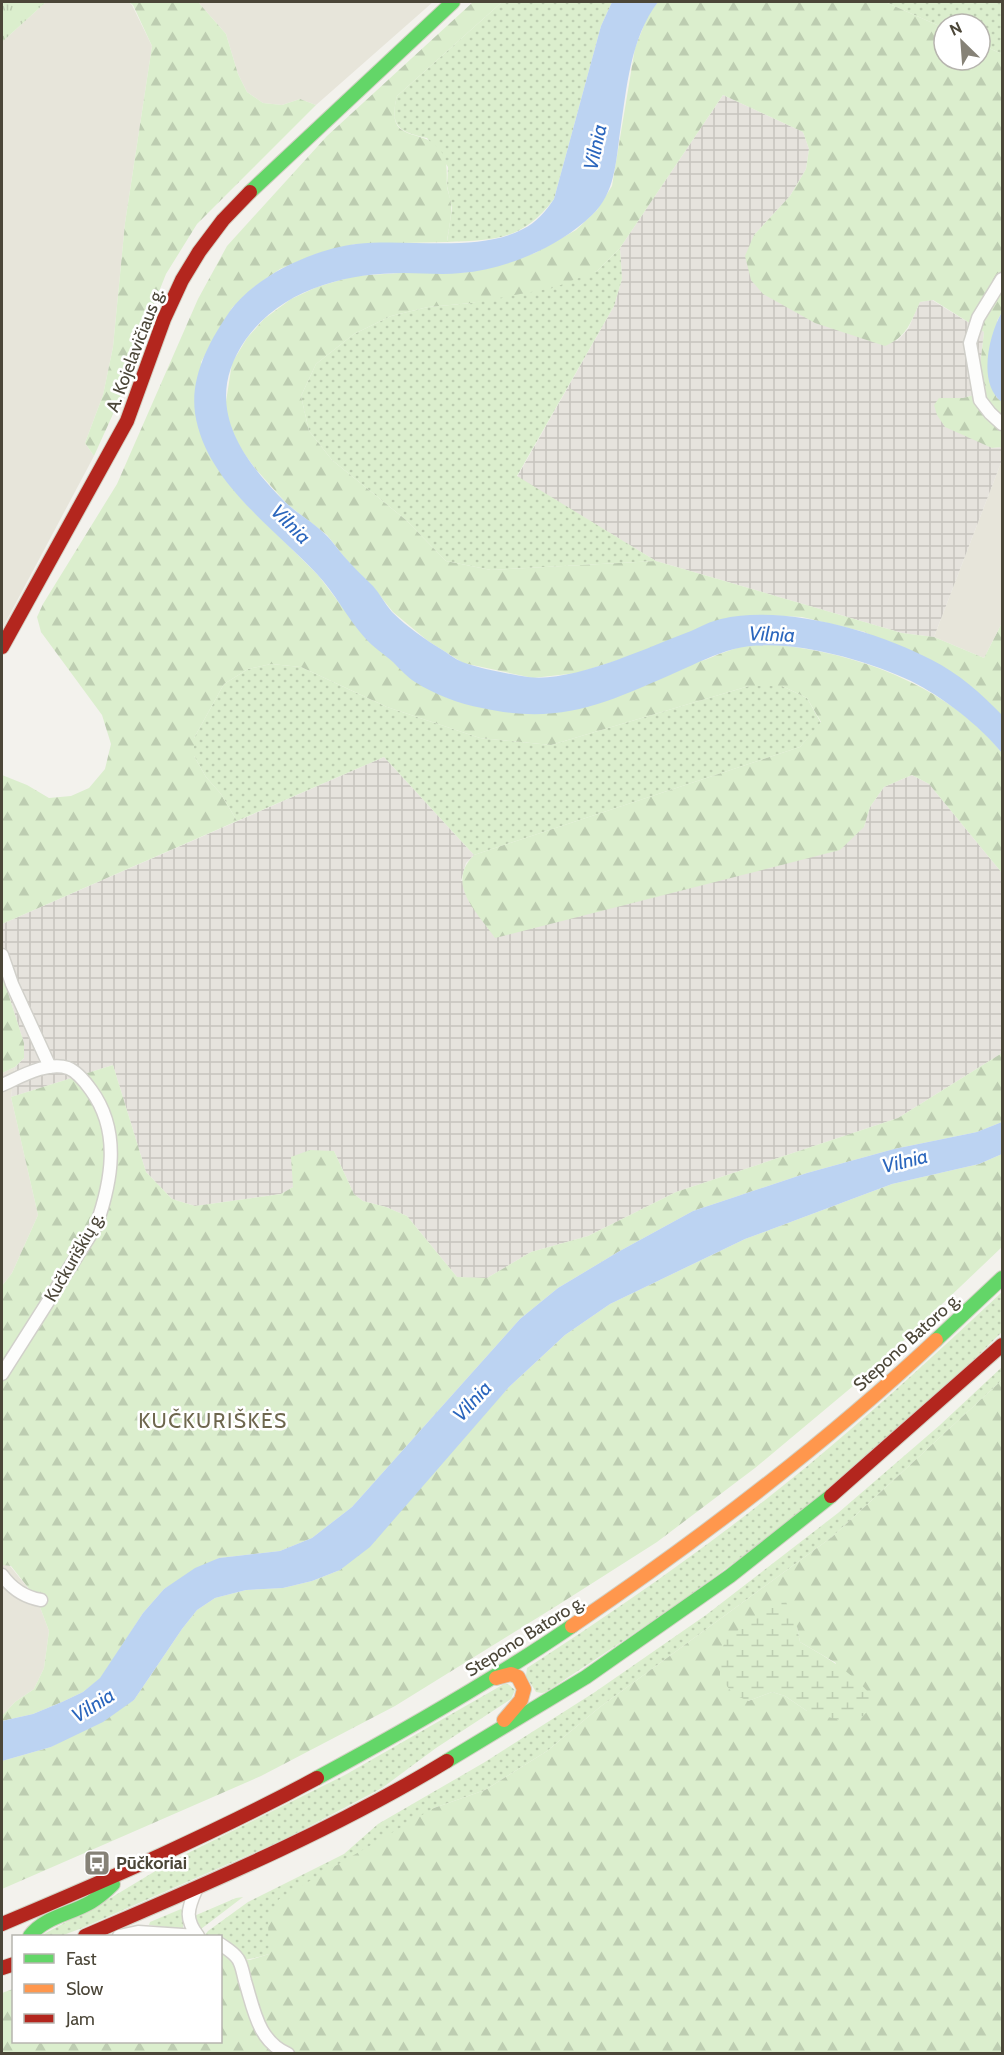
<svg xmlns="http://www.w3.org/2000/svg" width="1004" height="2055" viewBox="0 0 1004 2055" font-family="Cabin,sans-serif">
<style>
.residential{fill:#e7e5da}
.industrial{fill:url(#industrial-grid)}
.grass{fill:url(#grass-dots)}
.forest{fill:url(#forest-firs);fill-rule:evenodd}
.wetland{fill:url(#wetland-marsh)}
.park{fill:url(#park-tufts)}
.water{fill:#bcd3f2}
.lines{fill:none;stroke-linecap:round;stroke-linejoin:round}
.street-casing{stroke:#d1d0ca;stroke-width:15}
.fast-casing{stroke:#d3d1c4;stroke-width:16}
.slow-casing{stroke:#d3d1c4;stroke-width:16}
.jam-casing{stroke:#d3d1c4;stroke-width:16}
.street{stroke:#fdfdfc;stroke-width:12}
.fast{stroke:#63d668;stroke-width:14}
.slow{stroke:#ff974d;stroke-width:14}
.jam{stroke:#b3261e;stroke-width:14}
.labels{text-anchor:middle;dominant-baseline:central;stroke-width:5;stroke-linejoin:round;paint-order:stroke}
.street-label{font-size:18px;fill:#4b4638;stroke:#fff}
.poi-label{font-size:18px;font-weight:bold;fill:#4b4638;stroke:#fff;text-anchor:start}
.water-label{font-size:20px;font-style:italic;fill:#2b66bd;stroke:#fff}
.quarter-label{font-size:21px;letter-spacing:1.5px;fill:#6e674e;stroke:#fff}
</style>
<defs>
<pattern id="industrial-grid" width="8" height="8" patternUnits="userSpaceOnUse" patternTransform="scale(1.5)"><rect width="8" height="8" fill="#e6e3dd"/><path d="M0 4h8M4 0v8" fill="none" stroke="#c7c4be"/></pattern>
<pattern id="grass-dots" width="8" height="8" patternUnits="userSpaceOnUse" patternTransform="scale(1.5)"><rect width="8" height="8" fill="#dbeecd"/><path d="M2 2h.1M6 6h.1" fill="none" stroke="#bdcdb1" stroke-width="1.8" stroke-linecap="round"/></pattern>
<pattern id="forest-firs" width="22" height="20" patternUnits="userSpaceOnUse" patternTransform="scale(1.5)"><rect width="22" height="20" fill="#dbeecd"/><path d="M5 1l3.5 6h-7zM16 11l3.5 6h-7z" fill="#bdcdb1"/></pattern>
<pattern id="wetland-marsh" width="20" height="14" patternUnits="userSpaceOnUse" patternTransform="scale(1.5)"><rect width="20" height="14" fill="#dbeecd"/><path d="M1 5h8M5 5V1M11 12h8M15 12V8" fill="none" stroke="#bdcdb1"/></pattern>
<pattern id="park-tufts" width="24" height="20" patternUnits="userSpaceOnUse" patternTransform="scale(1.5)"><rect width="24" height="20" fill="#dbeecd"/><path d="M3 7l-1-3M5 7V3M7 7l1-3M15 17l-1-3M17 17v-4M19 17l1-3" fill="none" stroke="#bdcdb1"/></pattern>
</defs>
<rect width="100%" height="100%" fill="#f3f2ed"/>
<!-- residential -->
<path class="residential" d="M46,2H129L132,5L152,46L125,223L113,347L103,395L85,443L94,456L2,629V42Z
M198,2H433L316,105L300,99L282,105L263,103L247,92L238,74L226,34Z
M1002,460V623L984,658L934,637Z
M15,1067L11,1097L38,1215L12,1273L2,1286V1073Z
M3,1565L10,1566L37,1599L49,1631L44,1668L34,1689L15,1702L2,1716Z"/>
<!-- industrial -->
<path class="industrial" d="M723,95L803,132L809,149L806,169L790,196L754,235L897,341L908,329L920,302L932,300L984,332L980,366L986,392L963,398H939L992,448L1002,447V460L934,637L902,633L656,561L517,477L614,306L622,279L620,248Z
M384,757L474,855L466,863L461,881L864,827L870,807L884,787L912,775L929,784L1002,873V1053L898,1118L676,1192L588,1236L531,1252L487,1278L457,1277L407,1216L386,1207L363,1201L354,1194L334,1151L293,1187L281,1194L195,1206L172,1199L146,1172L113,1065L11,1097L15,1067L24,1058V1043L2,974V924Z"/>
<!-- grass -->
<path class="grass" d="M502,2H612L601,26L554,199C522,241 495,240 447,242L452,208L447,186L448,167L427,138C399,132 389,126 397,96Z
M885,2H1002V54L980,44V24H944V28Z
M620,248L622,279L614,306L517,476L656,561L491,570L446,561L406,520L332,460L309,431L301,396L316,364L354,334L391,316L428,307L472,303L597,271Z
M271,664L301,667L387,707L480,738L551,745L749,686H782L807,698L821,723L800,747L474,855L384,757L237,821L221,794L206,777L194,756V738L224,684L248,669Z
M1002,1292V1332C896,1437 771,1540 648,1624C615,1647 580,1669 546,1692L542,1693L536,1692L526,1676L527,1668C623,1606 716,1541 805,1468C873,1412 938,1352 1002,1292Z
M1002,1367V1380L832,1537L600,1707L547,1751L485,1790L434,1808L270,1941L269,1954C247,1961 243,1960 221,1954L220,1936H204L208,1931L248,1902L344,1854L378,1824L485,1762L595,1692L706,1615L838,1513L940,1425Z
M504,1684H508L515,1690L511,1699L436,1748L382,1788L283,1840L82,1928L61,1936H43L42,1935L109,1899L172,1861L345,1775Z
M243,1897L201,1929L198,1928L194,1916L236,1898Z
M181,1909L184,1911L183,1929L149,1925L150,1922Z"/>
<!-- forest -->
<path class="forest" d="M129,2H198L226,34L238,74L247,92L263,103L282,105L300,99L316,105L197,224L166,274L136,349L118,403L94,456L85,443L103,395L113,347L125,223L152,46L133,5Z
M473,2H502L397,96C384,147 423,125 441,151C449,163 446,175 447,187C448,193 451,199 451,205C452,217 448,231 447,242L355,244L316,254L280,269L254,287L232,308L201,362L223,476L244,502L318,575L366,638L447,698L705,660C724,652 745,643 766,644C775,644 785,646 794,647C868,657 955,692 1002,753V873L929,784L912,775L884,787L870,807L864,827L840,850L495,938C477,912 445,884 474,855L800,747L821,722L807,698L782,686H749L551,745L480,738L387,707L301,667L271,664L248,669L224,684L194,738V756L206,777L221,794L237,821L2,924V775L27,785L49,798L71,796L89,788L105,769L111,744L102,715L41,632L37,617L43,604L117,484L198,299L227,246L327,136Z
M658,2H885L944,28V60H980V44L1002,54V312L997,321L996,397L1002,402V447L992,448L945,427L937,415L934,405L939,398H963L986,392L980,366L984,332L933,300L920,302C911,322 907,337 885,346L815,323L763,294L751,280L745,256L754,235L790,196L806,169L809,149L803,132L723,95L620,248L597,271L553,288L472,303L428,307L391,316L354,334L316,364L301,396L309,431L332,460L406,520L446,561L491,570L656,561L902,633L934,637L984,658L1002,623V715L865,632L802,617L762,615L577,673L533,678L463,663L428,641L393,612L373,587L349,563L327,535L287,504L254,467L241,449L230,428L225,408L232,363L247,338L264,319L291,299L317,287L354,276L400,273H460L485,269L535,253L576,230L597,210L612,186L635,48L648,15Z
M2,974L24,1043V1058L15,1067L2,1073Z
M1002,1053V1122L977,1132L894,1149L807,1173L693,1211L618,1252L558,1288L520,1319L352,1507L312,1538L280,1551L219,1558L164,1589L143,1613L101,1678L83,1692L62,1702L33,1714L2,1721V1716L15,1702L34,1689L44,1668L49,1631L37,1599L11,1566L2,1565V1286L12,1273L38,1215L11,1097L113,1065L146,1172L172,1199L195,1206L281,1194L293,1187L291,1157L310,1150L334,1151L354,1194L363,1201L386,1207L407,1216L457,1277L487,1278L531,1252L588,1236L676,1192L898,1118Z
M1002,1154V1247L877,1366L755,1468L657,1542L558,1605L395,1706L261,1776L2,1889V1761L51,1747L134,1700L182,1629L197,1610L215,1598L246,1590L283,1588L312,1581L340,1570L509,1387L565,1335L610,1304L745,1239L892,1184L979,1164Z
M1002,1380V2053H2V1993L13,1989L14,2042H220L221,1954L250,1960L269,1954L268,1920L279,1899L434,1808L485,1790L547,1751L600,1707L832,1537ZM797,1627L800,1642L836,1663L807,1711L785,1696L772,1692L748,1701Z"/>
<!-- wetland -->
<path class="wetland" d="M786,1602L797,1627L800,1642C829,1659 856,1674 876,1702L863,1716L839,1720L807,1711L785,1696L772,1692L748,1701L733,1694L720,1677V1654L726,1639L777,1603Z"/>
<!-- park -->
<path class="park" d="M2,2H46L2,42Z"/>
<!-- water -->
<path class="water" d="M612,2H658C630,39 627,87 620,132C616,161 615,194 592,215C559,247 507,269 461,273C443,275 423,273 404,273C346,273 282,289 246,339C202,402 238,455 285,502C299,515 316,524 329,538C336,546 342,555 350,563C357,571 365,578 373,586C380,594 385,604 392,612C407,627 426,640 444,651C450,655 458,661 465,663C481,669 510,674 528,677C573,683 648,647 691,631C700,627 711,621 721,619C783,604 877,631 932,660C958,673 982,694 1002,715V753C979,725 943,697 911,681C865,659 783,636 734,649C715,654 697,663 679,671C608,702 562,726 482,708C459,704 434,694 415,682C407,677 400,669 393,662C384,654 373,647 365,638C347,618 335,593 317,574C273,527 205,481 195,413C190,376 210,340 230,311C255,276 314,249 356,244C407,238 478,253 523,229C536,223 546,211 554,199L601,26Z
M1002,312V402C977,384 989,334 1002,312Z
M1002,1122V1154L979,1164L892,1184L745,1239L610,1304L565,1335L509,1387L370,1547L340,1570L312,1581L283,1588L246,1590L215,1598L197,1610L182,1629L134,1700L103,1722L51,1747L2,1761V1721L33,1714L62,1702L83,1692L100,1678L143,1613L164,1589L195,1568L219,1558L280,1551L312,1538L352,1507L520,1319L558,1288L618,1252L693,1211L807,1173L894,1149L977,1132Z"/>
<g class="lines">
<defs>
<path id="street" d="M1002,279L978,318L970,343L980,400L990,413L1002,424
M2,955L12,984L50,1067
M2,1085C20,1077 47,1061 68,1068C76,1071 86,1083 91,1090C121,1131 112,1181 96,1226L2,1374
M2,1575C12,1589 24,1597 41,1600
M196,1890C187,1910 185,1919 198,1936
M119,1936L138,1932L197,1936
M220,1944C227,1949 233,1952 238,1959C242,1965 243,1974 245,1981C254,2010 258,2041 288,2054"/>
<path id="fast" d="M250,192L453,2
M936,1340L1002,1278
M447,1761L586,1677L730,1576L831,1496
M317,1778C404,1731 490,1682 572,1626
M30,1936C44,1917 71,1914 91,1902C99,1897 106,1891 113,1884"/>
<path id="slow" d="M572,1626C700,1539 823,1446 936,1340
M496,1678L511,1674L518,1677L524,1689L521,1700L504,1720"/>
<path id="jam" d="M2,647L127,421L164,319L182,280L199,252L223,220L250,192
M831,1496L1002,1345
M2,1924C109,1879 215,1833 317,1778
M85,1936C208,1883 332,1831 447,1761
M2,1968L14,1964"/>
</defs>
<!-- street casing -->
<use href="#street" class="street-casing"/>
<!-- fast casing -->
<use href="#fast" class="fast-casing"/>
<!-- slow casing -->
<use href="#slow" class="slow-casing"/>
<!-- jam casing -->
<use href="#jam" class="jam-casing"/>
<!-- street -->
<use href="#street" class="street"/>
<!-- fast -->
<use href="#fast" class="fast"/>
<!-- slow -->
<use href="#slow" class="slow"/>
<!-- jam -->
<use href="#jam" class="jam"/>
</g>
<!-- icons -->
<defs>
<symbol id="bus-square" viewBox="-11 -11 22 22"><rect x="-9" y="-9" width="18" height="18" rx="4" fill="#868277" stroke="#fff"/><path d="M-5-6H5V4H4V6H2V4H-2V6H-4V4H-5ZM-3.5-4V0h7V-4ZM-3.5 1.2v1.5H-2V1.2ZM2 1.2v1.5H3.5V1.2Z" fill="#fff"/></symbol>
</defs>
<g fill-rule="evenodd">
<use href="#bus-square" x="82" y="1848" width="30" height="30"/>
</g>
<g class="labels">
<!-- street labels -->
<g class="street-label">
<text transform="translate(135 350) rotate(-69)">A. Kojelavičiaus g.</text>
<text transform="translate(74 1257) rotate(-60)">Kučkuriškių g.</text>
<text transform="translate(907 1342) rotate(-42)">Stepono Batoro g.</text>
<text transform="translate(525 1636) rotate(-32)">Stepono Batoro g.</text>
</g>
<!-- poi labels -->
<g class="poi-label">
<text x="116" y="1863">Pūčkoriai</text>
</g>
<!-- water labels -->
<g class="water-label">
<text transform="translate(595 147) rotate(-78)">Vilnia</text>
<text transform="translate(291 524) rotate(45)">Vilnia</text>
<text transform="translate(772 634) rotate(2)">Vilnia</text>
<text transform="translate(905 1161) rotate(-14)">Vilnia</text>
<text transform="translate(472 1401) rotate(-47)">Vilnia</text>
<text transform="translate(93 1705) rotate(-32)">Vilnia</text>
</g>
<!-- quarter labels -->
<g class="quarter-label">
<text x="213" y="1420">KUČKURIŠKĖS</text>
</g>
</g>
<!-- border -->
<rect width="1004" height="2055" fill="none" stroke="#4b4638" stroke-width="6"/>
<!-- legend -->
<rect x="12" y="1935" width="210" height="108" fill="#ffffff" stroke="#b7b5af" stroke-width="1.5"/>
<rect x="24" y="1954" width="30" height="9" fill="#63d668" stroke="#b7b5af" stroke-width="1.5"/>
<text x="66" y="1965" font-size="18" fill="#4b4638">Fast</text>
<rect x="24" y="1984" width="30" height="9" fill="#ff974d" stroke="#b7b5af" stroke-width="1.5"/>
<text x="66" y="1995" font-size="18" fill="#4b4638">Slow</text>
<rect x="24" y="2014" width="30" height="9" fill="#b3261e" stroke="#b7b5af" stroke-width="1.5"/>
<text x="66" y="2025" font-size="18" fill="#4b4638">Jam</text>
<!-- north arrow -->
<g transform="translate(962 42) rotate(335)"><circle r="28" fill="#ffffff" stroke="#b7b5af" stroke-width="1.5"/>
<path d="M0-4.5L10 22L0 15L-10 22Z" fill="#868277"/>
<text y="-9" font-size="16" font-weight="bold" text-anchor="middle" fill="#4b4638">N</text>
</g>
</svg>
